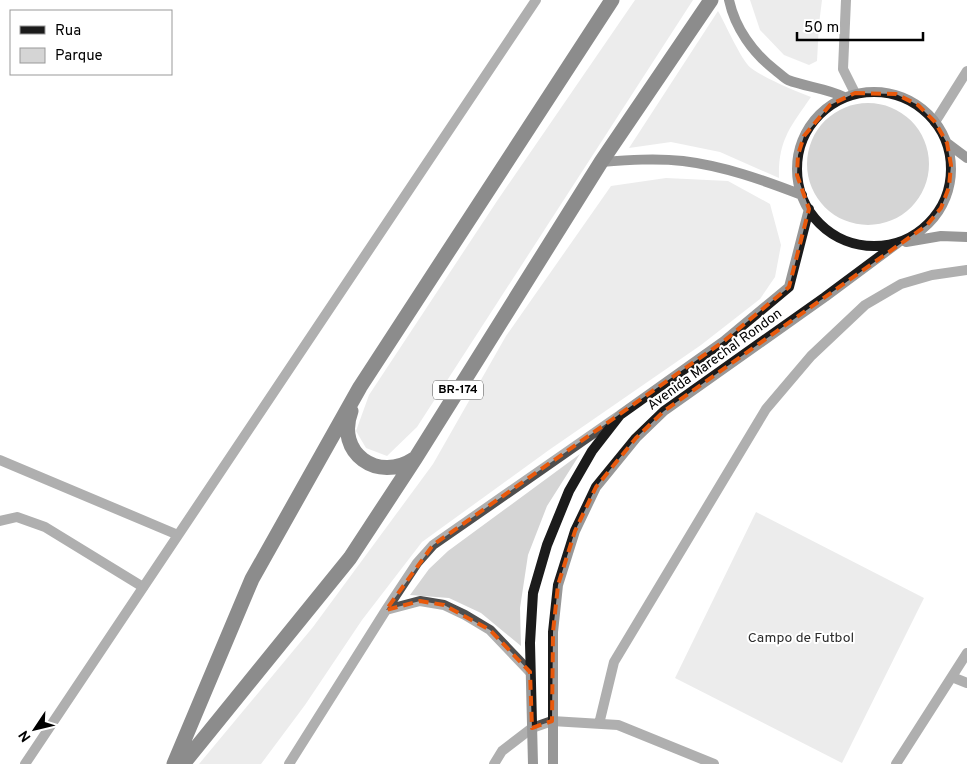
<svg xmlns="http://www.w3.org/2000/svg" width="967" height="764" viewBox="0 0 967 764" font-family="Overpass,sans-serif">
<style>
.green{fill:#d5d5d5}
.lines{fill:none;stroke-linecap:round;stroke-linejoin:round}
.lane{stroke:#4e4e4e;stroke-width:10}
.street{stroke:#4e4e4e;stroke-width:10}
.secondary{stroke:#1b1b1b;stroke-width:10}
.highway{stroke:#000;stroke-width:15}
.marked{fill:none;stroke:#e8590c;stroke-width:4;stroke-dasharray:10 6;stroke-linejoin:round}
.labels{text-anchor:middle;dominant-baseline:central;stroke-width:4;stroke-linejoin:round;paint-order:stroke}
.shield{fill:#fff;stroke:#4c4c4c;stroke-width:1}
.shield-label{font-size:12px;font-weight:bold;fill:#000}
.street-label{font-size:14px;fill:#000;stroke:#fff}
.park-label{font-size:14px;fill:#2c2c2c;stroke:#fff}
</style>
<rect width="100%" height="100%" fill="#fff"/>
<!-- green -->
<path class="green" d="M635,0H693L417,427L387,456L366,448L356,431L369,395L497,201Z
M750,0H822L819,24L817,61L809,65L784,55L760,30Z
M718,11C725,23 741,60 751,68C764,78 795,91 811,97C791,126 778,140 779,178L720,152L671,142L629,148Z
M807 164a61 61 0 1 1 122 0a61 61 0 1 1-122 0Z
M666,178L728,181L770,204L781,245L775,277L760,299L701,345L549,450L422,542L362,620L305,705L261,764H199L313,627L433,464L506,336L611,186Z
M580,454L547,506L528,555L520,608L521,646L481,613L449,598L410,595L429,569L448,551Z
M756,512L924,598L842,763L675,678Z"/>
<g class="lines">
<!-- lane -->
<path class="lane" d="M0,521L17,517L45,527L143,587"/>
<!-- street -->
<path class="street" d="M846,0L843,69L855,93
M935,122L967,71
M0,460L178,535
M386,610L420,601L444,605L465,615L490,630L530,672
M952,677L967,683
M599,724L614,662L766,409L811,356L865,305L901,284L932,275L967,270
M25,764L536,0
M289,764L386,610L417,563L433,545L617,417
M494,764L502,751L532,728L552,721L618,725L714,764
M896,764L967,653"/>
<!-- secondary -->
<path class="secondary" d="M729,0C735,28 753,53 775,70C779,73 784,78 788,80C806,87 826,88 844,97
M797 169a77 77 0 1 1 154 0a77 77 0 1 1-154 0Z
M947,143L967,158
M601,162C628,160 656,158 683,161C724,166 763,180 802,195
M906,242L941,236L967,237
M533,764L530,643L533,593L547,545L569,491L592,451L620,415L724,341L789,287L809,209
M553,764V632L558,585L575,531L596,487L636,438L664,411L825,297L899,242"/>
<!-- highway -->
<path class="highway" d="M351,411C335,453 378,483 414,459
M174,764L252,579L360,387L612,0
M183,764L350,558L415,459L601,162L711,0"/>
</g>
<!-- marked area -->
<path d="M0 0H967V764H0ZM855,93L896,94L918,105L935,122L947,143L951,165L949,187L941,208L927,225L664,411L636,438L596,487L575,531L558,585L553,632L552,721L532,728L530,672L490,630L444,605L420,601L386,610L433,545L724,341L789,287L809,209L797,175L798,155L804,136L830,105Z" fill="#fff" fill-opacity=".55" fill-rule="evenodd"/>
<path class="marked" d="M855,93L896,94L918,105L935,122L947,143L951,165L949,187L941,208L927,225L664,411L636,438L596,487L575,531L558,585L553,632L552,721L532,728L530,672L490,630L444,605L420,601L386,610L433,545L724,341L789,287L809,209L797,175L798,155L804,136L830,105Z"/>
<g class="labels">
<!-- shield labels -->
<rect class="shield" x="433" y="380.5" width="50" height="19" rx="4"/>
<g class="shield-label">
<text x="458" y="390">BR-174</text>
</g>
<!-- street labels -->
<g class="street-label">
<text transform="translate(715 360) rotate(-36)">Avenida Marechal Rondon</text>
</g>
<!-- park labels -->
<g class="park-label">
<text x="801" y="638">Campo de Futbol</text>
</g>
</g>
<!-- legend -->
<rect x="10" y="10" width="162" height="65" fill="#ffffff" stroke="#999999"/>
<rect x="20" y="26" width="25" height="8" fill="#1b1b1b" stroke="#999999"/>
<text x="55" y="35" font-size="15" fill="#000000">Rua</text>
<rect x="20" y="48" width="25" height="15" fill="#d5d5d5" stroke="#999999"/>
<text x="55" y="60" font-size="15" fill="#000000">Parque</text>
<!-- north arrow -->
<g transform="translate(35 729) rotate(235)" stroke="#ffffff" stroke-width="4" paint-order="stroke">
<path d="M0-4L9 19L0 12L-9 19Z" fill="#000000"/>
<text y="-8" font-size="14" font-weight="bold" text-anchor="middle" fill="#000000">N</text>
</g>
<!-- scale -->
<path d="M797 32v8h126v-8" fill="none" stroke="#000000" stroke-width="2.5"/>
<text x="804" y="32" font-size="15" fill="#000000" stroke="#ffffff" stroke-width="4" paint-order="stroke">50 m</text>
</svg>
